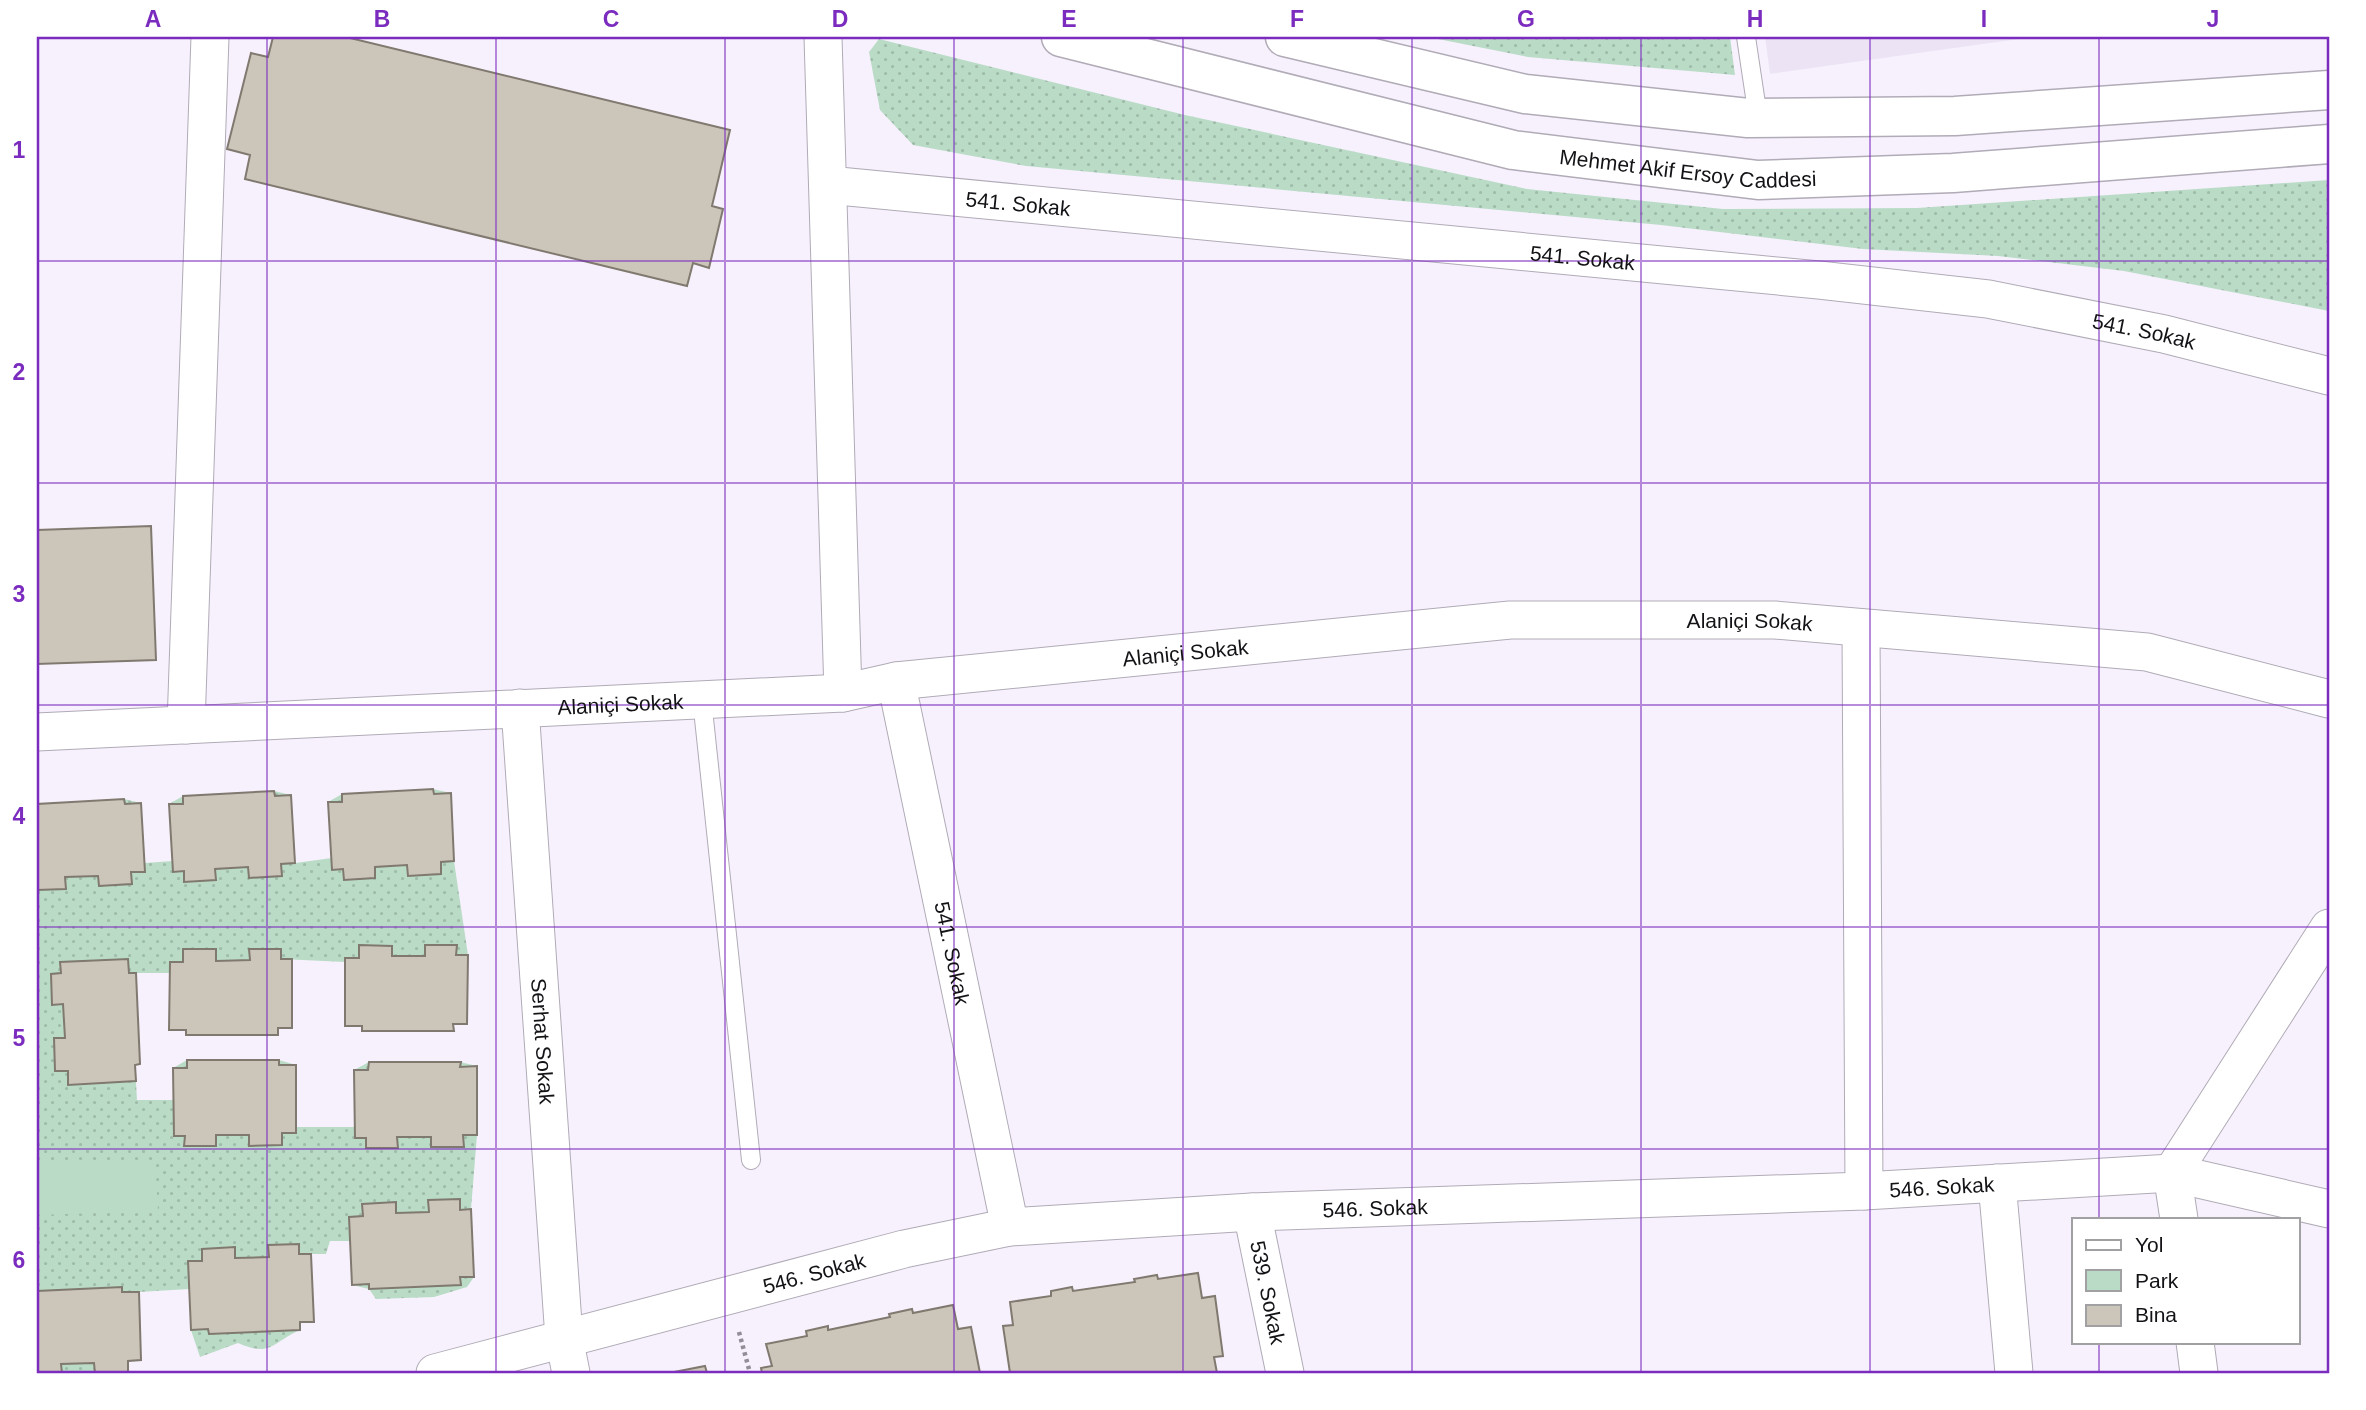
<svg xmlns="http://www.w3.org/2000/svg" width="2366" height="1410" viewBox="0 0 2366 1410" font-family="Arial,sans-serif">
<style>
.built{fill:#ece4f5}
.green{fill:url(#green-dots)}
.pitch{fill:#badcc7}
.building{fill:#ccc5ba;stroke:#80796f;stroke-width:2}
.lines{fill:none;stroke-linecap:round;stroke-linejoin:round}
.service-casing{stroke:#b0abb6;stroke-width:20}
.minor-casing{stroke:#b0abb6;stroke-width:39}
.primary-casing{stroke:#b0abb6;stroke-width:41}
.path{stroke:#928d96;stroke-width:4.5;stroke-dasharray:3.5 3.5;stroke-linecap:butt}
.service{stroke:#fff;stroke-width:18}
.minor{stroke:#fff;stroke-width:37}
.primary{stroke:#fff;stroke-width:38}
.grid{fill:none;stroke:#7b2cbf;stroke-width:2;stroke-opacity:0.55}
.labels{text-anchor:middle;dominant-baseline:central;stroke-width:6;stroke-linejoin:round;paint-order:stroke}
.street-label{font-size:21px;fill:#141216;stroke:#fff}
.neatline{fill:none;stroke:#7b2cbf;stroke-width:2.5}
.grid-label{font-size:23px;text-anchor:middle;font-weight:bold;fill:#7b2cbf}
</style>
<defs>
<pattern id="green-dots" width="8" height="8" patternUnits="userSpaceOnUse" patternTransform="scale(1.75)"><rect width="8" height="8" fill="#badcc7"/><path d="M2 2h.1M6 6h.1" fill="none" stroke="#9fbcaa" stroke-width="1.8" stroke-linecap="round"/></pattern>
</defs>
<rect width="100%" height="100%" fill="#f7f1fd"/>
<!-- built -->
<path class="built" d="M1765,37H2033L1770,74Z"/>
<!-- green -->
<path class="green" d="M1428,37H1730L1735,75L1528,57Z
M879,39L1185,115L1527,189L1723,209L1917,208L2329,180V311L2124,271L1998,256L1863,249L1661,225L1026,166L913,145L880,110L869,52Z
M433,789L451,793L454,861L468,955H456L457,946L426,945L425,956H392V946L359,945V958H345V962L281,959L250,949V960L216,961V950L184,949L183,962H170L169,973H136L140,1064L135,1065L137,1100H173V1068L187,1060H279L296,1065V1127H355L354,1070L369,1062H460L477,1066V1135L471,1209L474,1277L467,1287L434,1297L376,1299L369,1289L352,1285L350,1241H330L326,1254H311L314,1322L300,1323V1330C270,1344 271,1357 238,1343L200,1357L191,1330L189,1289L139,1292L141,1360L129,1361L128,1373H37V804L124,799L141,803L145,863L172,861L169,804L183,796L274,791L291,795L295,863L332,858L328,802L342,794Z"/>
<!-- pitch -->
<path class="pitch" d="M155,1160L158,1211L37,1215V1163Z"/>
<!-- building -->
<path class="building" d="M273,37H346L730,130L712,206L723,209L709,268L693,263L687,286L245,179L250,155L227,149L251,53L268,57Z
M151,526L156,660L37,664V530Z
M433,789L434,794L451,793L454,861L441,862V874L408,876L407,865L375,867V878L344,880L343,869L332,870L328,802H342V794Z
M274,791L275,796L291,795L295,863L281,864L282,876L249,878L248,867L215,869L216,880L184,882V871L173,872L169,804H183V796Z
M124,799L125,804L141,803L145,872H131L132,884L99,886L98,876L65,877L66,889L37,890V804Z
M359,945L392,946V956H425V945H457L456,955H468L467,1024H453L454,1031H362V1026H345V958H359Z
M183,949H216V961L250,960L249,949H281V959H292V1028H278V1035H186V1030H169L170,962H183Z
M128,959L129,973H136L140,1064L135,1065L136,1081L68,1085V1071H55L54,1038H65L63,1004L52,1005L51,974L61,973L60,962Z
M187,1060H279V1065H296V1133H282V1145L249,1146V1135H216V1146H184L185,1136H174L173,1068H187Z
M369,1062H461L460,1067L477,1066V1135H463L464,1147H431V1137H397L398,1148H366V1138H355L354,1070H368Z
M460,1199V1210L471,1209L474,1277H460L461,1285L369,1289V1284L352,1285L349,1217L363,1216L362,1204L396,1202V1213L429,1212L428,1200Z
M299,1244V1254H311L314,1322H300V1330L209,1334L208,1329L191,1330L188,1261H202V1249L235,1247V1258L269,1257L268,1245Z
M1198,1273L1202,1298L1215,1296L1223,1356L1214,1357L1217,1373H1010L1003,1326L1013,1325L1010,1302L1051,1296V1291L1072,1287L1073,1291L1135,1282L1134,1279L1157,1275L1158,1279Z
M122,1287V1292H139L141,1360L128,1361V1373H95L94,1363L61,1364L62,1373H37V1291Z
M953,1305L958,1329L971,1327L980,1373H762L761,1368L772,1366L766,1344L807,1336L806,1331L828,1326V1330L890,1317L889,1314L912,1309L913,1313Z
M705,1366L707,1373H669Z"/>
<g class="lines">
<defs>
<path id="service" d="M1746,37L1758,117
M702,700L751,1160"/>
<g id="minor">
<path d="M823,37L843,693"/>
<path id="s1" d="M828,185L1819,280L1988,299L2164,334L2329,376"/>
<path d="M1861,628L1864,1191"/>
<path id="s2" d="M896,681L1010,1227"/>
<path id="s3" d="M520,708L564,1338L571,1373"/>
<path d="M186,725L210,37"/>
<path id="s4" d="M37,732L843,693L896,681L1510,620H1775L2147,652L2329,699"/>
<path d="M1997,1183L2014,1373"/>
<path id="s5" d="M1252,1212L1285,1373"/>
<path d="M2179,1219L2172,1173L2329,928"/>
<path d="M2195,1342L2199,1373"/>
<path id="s6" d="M435,1373L904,1249L1010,1227L1252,1212L1864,1191L2172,1173L2329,1209"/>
</g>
<g id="primary">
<path id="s7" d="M1061,37L1513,150L1758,180L1953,173L2329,144"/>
<path d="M1285,37L1525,94L1748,118L1955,116L2329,90"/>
</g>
</defs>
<!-- service casing -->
<use href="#service" class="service-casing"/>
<!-- minor casing -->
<use href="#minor" class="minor-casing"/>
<!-- primary casing -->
<use href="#primary" class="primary-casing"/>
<!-- path -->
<path class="path" d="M739,1332L750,1373"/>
<!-- service -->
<use href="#service" class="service"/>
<!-- minor -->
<use href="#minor" class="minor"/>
<!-- primary -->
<use href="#primary" class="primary"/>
</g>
<!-- grid -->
<path class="grid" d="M267,37V1373M496,37V1373M725,37V1373M954,37V1373M1183,37V1373M1412,37V1373M1641,37V1373M1870,37V1373M2099,37V1219M37,261H2329M37,483H2329M37,705H2329M37,927H2329M37,1149H2329M2099,1342V1373"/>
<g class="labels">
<!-- street labels -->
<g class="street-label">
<text stroke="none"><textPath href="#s7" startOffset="642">Mehmet Akif Ersoy Caddesi</textPath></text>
<text stroke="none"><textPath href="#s1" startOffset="191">541. Sokak</textPath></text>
<text stroke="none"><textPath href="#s1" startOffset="758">541. Sokak</textPath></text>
<text stroke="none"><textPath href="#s1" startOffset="1325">541. Sokak</textPath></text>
<text stroke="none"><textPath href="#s4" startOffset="1718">Alaniçi Sokak</textPath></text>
<text stroke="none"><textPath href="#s4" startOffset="1152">Alaniçi Sokak</textPath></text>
<text stroke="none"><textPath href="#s4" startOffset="584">Alaniçi Sokak</textPath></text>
<text stroke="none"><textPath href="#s2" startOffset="278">541. Sokak</textPath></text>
<text stroke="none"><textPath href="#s3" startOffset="334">Serhat Sokak</textPath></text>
<text stroke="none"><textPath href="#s6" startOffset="1526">546. Sokak</textPath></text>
<text stroke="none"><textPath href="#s6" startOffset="959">546. Sokak</textPath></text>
<text stroke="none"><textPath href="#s6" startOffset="392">546. Sokak</textPath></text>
<text stroke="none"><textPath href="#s5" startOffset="82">539. Sokak</textPath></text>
</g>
</g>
<!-- border -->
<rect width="2366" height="1410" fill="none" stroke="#ffffff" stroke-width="77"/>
<!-- legend -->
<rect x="2072" y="1218" width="228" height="126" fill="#ffffff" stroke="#a1a0a2" stroke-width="2"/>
<rect x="2086" y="1240" width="35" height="10" fill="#ffffff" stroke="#a1a0a2" stroke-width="2"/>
<text x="2135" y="1252" font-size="21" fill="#141216">Yol</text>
<rect x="2086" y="1270" width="35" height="21" fill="#badcc7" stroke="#a1a0a2" stroke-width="2"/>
<text x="2135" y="1288" font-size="21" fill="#141216">Park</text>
<rect x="2086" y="1305" width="35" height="21" fill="#ccc5ba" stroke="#a1a0a2" stroke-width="2"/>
<text x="2135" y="1322" font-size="21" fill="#141216">Bina</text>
<rect x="38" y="38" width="2290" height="1334" class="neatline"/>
<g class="grid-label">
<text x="153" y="27">A</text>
<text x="382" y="27">B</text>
<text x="611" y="27">C</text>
<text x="840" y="27">D</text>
<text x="1069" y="27">E</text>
<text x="1297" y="27">F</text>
<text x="1526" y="27">G</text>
<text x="1755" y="27">H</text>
<text x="1984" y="27">I</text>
<text x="2213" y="27">J</text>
<text x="19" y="158">1</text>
<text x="19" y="380">2</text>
<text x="19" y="602">3</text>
<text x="19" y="824">4</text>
<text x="19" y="1046">5</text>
<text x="19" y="1268">6</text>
</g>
</svg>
